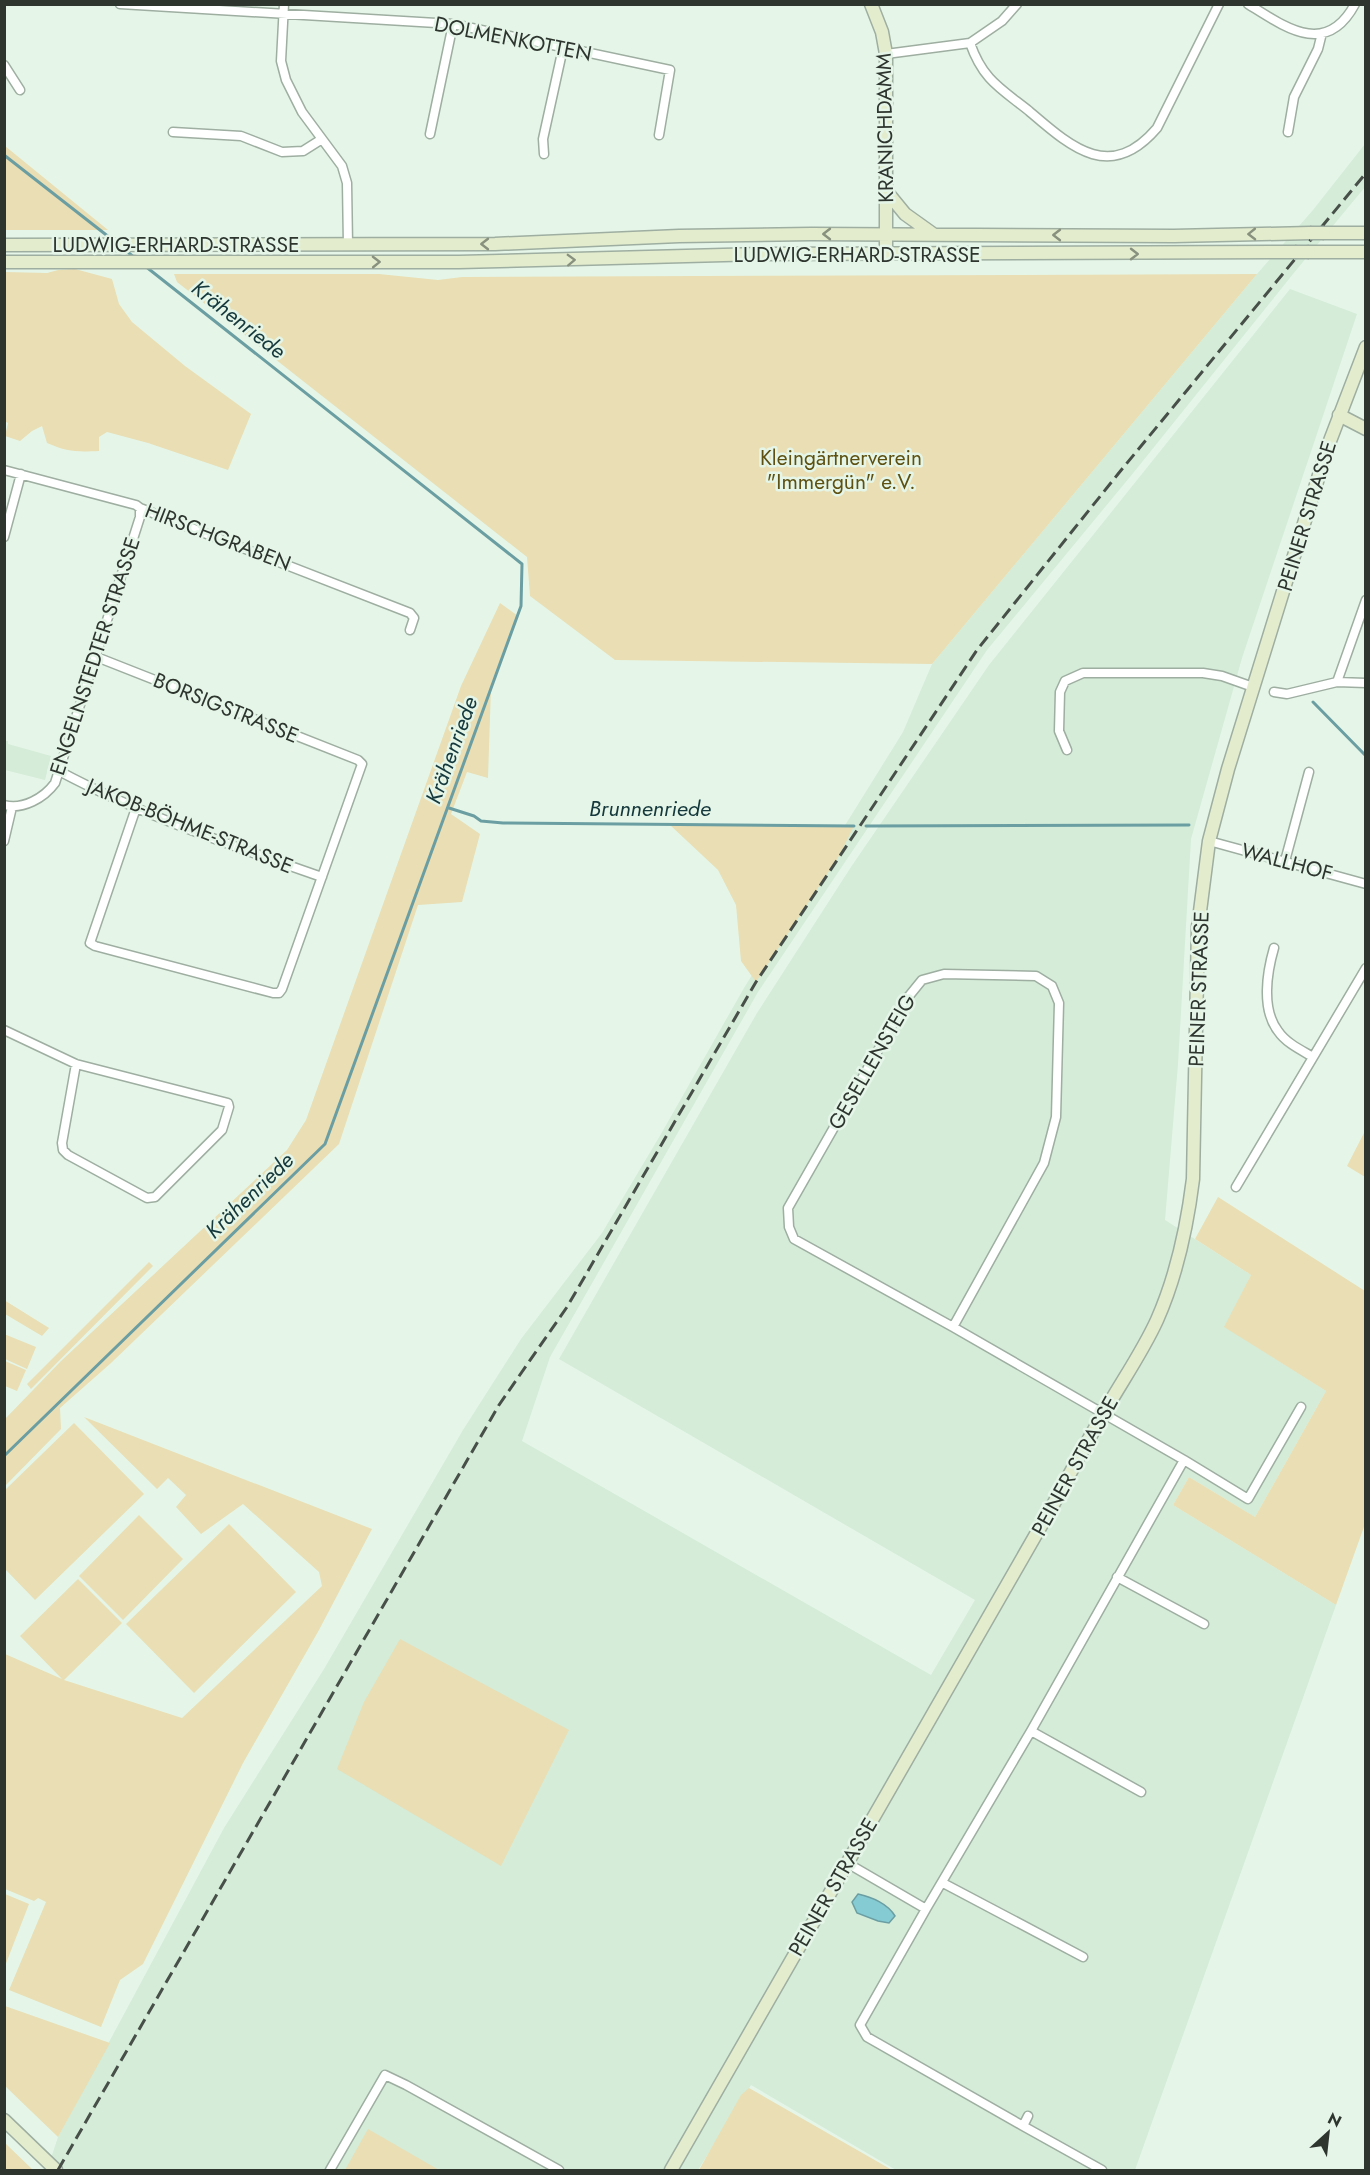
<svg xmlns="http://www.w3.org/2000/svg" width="1370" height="2175" viewBox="0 0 1370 2175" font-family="Jost,sans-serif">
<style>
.built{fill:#d4ecd8}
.green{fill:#e9deb4}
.water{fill:#85cbd3;stroke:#6b9ea2;stroke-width:1.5}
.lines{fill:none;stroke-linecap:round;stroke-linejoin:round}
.stream{stroke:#6b9ea2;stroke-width:3}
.street-casing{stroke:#9eaea1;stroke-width:11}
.secondary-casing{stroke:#9eaea1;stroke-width:15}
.street{stroke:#fff;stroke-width:8}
.secondary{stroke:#e3eccd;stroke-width:12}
.rail{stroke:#474f48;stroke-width:3;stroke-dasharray:12 6;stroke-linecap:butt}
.secondary-bridge-casing{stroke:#9eaea1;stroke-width:15;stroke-linecap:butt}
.secondary-bridge{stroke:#e3eccd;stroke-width:12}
.oneway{stroke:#88907e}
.labels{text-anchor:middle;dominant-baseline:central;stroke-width:5;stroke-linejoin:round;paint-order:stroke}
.street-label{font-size:21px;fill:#2e352f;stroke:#e5f6e8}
.park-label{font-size:21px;fill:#5e5010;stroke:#e5f6e8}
.water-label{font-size:22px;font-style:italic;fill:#15383c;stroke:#e5f6e8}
</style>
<rect width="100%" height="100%" fill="#e5f6e8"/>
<!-- built -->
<path class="built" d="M1365,144V187L1293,274L1134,472L987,650L758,992L550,1357L522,1441L931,1675L975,1600L559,1359L757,1013L851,867L989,665L1290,289L1357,314L1242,658L1191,839L1178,1064L1165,1220L1251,1275L1225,1327L1326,1391L1255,1517L1189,1477L1173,1505L1336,1605L1135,2170H896L751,2085L698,2170H47L58,2137L224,1828L324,1669L463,1430L521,1339L602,1233L661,1134L744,988L903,732L932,664L1257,274L1313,210Z
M4,741H8V744L51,756L45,780L5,770Z"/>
<!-- green -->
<path class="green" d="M5,146L108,230H5Z
M75,269L112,279L119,304L132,322L185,366L251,414L228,470L148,443L107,432L99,437V451C76,452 68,452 47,443L42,426L32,431L20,441L5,436L8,423L4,421L5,272L47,273L58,270Z
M174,274H379L438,280L462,277L1257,274L932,664L615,660L530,596L527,557L177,282Z
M500,603L518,616L491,688L488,778L467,772L451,814L480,834L462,902L418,905L339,1144L111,1363L60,1408L61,1429L5,1486V1419L61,1361L287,1150L306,1120L461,686Z
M670,825L854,826L839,856L756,982L741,961L736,905L718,870Z
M1365,1131V1177L1347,1166Z
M1218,1197L1365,1291V1524L1336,1605L1173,1505L1189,1477L1255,1517L1326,1391L1224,1327L1251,1275L1195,1239Z
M149,1262L153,1266L31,1389L27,1384Z
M4,1300L49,1328L42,1336L5,1314Z
M4,1334L36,1347L27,1369L5,1359Z
M5,1361L26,1370L17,1391L5,1386Z
M84,1417L372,1529L319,1630L243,1763L143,1964L120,1980L101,2027L9,1990L46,1902L38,1898L34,1901L5,1889V1654L62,1679L20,1636L78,1579L122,1623L64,1680L182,1718L322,1586L319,1572L243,1504L201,1534L176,1507L186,1495L168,1478L157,1489Z
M74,1423L144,1494L35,1600L5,1569V1490Z
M139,1515L183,1559L123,1620L79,1576Z
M229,1524L296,1592L194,1693L126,1624Z
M400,1639L569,1730L501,1866L337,1769L364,1702Z
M5,1894L29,1904L5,1966Z
M5,2006L110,2043L58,2137L5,2086Z
M749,2088L892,2170H699L741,2095Z
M368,2129L439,2170H345Z
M4,2143H5L33,2170H5Z"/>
<!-- water -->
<path class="water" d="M858,1894C872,1897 888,1904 895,1916L889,1923L878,1921L857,1913L852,1902Z"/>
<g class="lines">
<!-- stream -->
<path class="stream" d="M4,155L114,241
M124,249L135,258
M1313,702L1366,756
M449,808L474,816L481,821L503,823L854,826
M866,826L1189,825
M4,1456L325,1144L521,606L522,564L145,266"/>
<defs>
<path id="street" d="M120,4L453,24L670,70L659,135
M284,4L281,61L286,80L302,112L342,166L347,183L348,245
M1248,4C1285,27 1326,58 1355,4
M970,43C983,80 1000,88 1029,111C1071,147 1110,183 1157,128L1219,4
M886,54L970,43L1002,21L1017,4
M4,65L20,90
M173,132L241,136L282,152L303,151L322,139
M1288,132L1294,97L1318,49L1322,33
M430,134L453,24
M544,154L543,139L563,48
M4,470L136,505L140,508L410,613L414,618L410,630
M4,537L21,474
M94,656L358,760L362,764L282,989L279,993H273L95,946L90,943L136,808
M1337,682L1366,600
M1274,692L1287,694L1337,682L1366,683
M1067,750L1059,731L1060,692L1065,681L1083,673H1203L1222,676L1253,687
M59,771C143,816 233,846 322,877
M4,805C23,810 44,798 55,783L140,517V508
M4,841L12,807
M1209,841L1366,884
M1285,861L1309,772
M1274,948C1267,972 1261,1009 1278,1031C1286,1043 1301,1050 1313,1057
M4,1030L76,1064L228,1103L229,1107L222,1130L155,1197L147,1198L68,1155L63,1150L62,1143L76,1064
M1236,1187L1366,968
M1184,1460L1248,1499L1301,1407
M1117,1577L1204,1624
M1031,1731L1141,1792
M847,1863L926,1909L860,2025L867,2037L1023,2126L1028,2116
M943,1883L1083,1957
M926,1909L1031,1731L1184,1460L953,1327L794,1239L789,1227L788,1208L909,996L922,980L944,974L1036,976L1052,986L1059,1003L1056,1117L1044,1163L953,1327
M1023,2126L1102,2170
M330,2170L385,2075L406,2085L559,2170"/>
<path id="secondary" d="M871,4L882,32L886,54V254
M887,192L905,214L933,234
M1324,233H1366
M4,245L495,244L679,236L811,234L1174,236L1310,233
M1309,252H1366
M4,262H459L761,254L1295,252
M1339,415L1366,429
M4,2120L56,2170
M671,2170L1054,1503C1071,1472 1087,1441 1105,1411C1122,1381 1143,1351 1157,1320C1177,1275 1187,1227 1193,1179L1198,927L1209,841L1228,769L1328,446L1366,347"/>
</defs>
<!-- street casing -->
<use href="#street" class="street-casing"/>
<!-- secondary casing -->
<use href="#secondary" class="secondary-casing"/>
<!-- street -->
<use href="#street" class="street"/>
<!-- secondary -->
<use href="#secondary" class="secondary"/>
<!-- rail -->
<path class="rail" d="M58,2170L499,1405L567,1307L756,982L977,650L1118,474L1366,173"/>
<defs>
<path id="secondary-bridge" d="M1310,233H1324
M1295,252H1309"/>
</defs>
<!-- secondary-bridge casing -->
<use href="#secondary-bridge" class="secondary-bridge-casing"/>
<!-- secondary-bridge -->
<use href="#secondary-bridge" class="secondary-bridge"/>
</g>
<!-- one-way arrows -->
<defs><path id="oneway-chevron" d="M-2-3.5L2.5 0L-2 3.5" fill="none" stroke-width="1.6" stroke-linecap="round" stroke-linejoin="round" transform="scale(1.5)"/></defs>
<g class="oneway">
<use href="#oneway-chevron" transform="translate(827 234) rotate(-180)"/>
<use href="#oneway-chevron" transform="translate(1252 234) rotate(179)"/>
<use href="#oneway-chevron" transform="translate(1057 235) rotate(-180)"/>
<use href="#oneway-chevron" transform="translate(485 244) rotate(180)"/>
<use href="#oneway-chevron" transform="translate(1134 254)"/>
<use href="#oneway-chevron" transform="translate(571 260) rotate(-2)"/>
<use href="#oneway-chevron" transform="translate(376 262) rotate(-1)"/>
</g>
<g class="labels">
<!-- street labels -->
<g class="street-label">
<text transform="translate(513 39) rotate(11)">DOLMENKOTTEN</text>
<text transform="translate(885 128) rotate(-91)">KRANICHDAMM</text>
<text x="176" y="245">LUDWIG-ERHARD-STRASSE</text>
<text x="857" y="255">LUDWIG-ERHARD-STRASSE</text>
<text transform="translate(1307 516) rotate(-73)">PEINER STRASSE</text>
<text transform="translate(218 537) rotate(21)">HIRSCHGRABEN</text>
<text transform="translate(95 656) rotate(-72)">ENGELNSTEDTER STRASSE</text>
<text transform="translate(226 708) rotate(22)">BORSIGSTRASSE</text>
<text transform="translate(190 826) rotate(22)">JAKOB-BÖHME-STRASSE</text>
<text transform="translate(1287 862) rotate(15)">WALLHOF</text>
<text transform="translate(1199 989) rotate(-88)">PEINER STRASSE</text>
<text transform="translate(872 1062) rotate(-60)">GESELLENSTEIG</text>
<text transform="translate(1075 1466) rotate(-61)">PEINER STRASSE</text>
<text transform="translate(833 1887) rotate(-60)">PEINER STRASSE</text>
</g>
<!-- park labels -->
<g class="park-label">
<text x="841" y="458">Kleingärtnerverein<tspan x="841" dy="24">"Immergün" e.V.</tspan></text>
</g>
<!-- water labels -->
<g class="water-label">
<text transform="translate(239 319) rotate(38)">Krähenriede</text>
<text transform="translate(451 750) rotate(-70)">Krähenriede</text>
<text x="650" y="808">Brunnenriede</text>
<text transform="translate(249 1195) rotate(-44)">Krähenriede</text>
</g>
</g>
<!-- border -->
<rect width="1370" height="2175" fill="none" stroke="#2e352f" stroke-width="12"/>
<!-- north arrow -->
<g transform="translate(1328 2133) rotate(27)" stroke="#e5f6e8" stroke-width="4.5" paint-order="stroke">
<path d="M0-4.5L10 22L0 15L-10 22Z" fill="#2e352f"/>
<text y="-9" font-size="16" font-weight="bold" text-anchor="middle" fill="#2e352f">N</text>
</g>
</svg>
